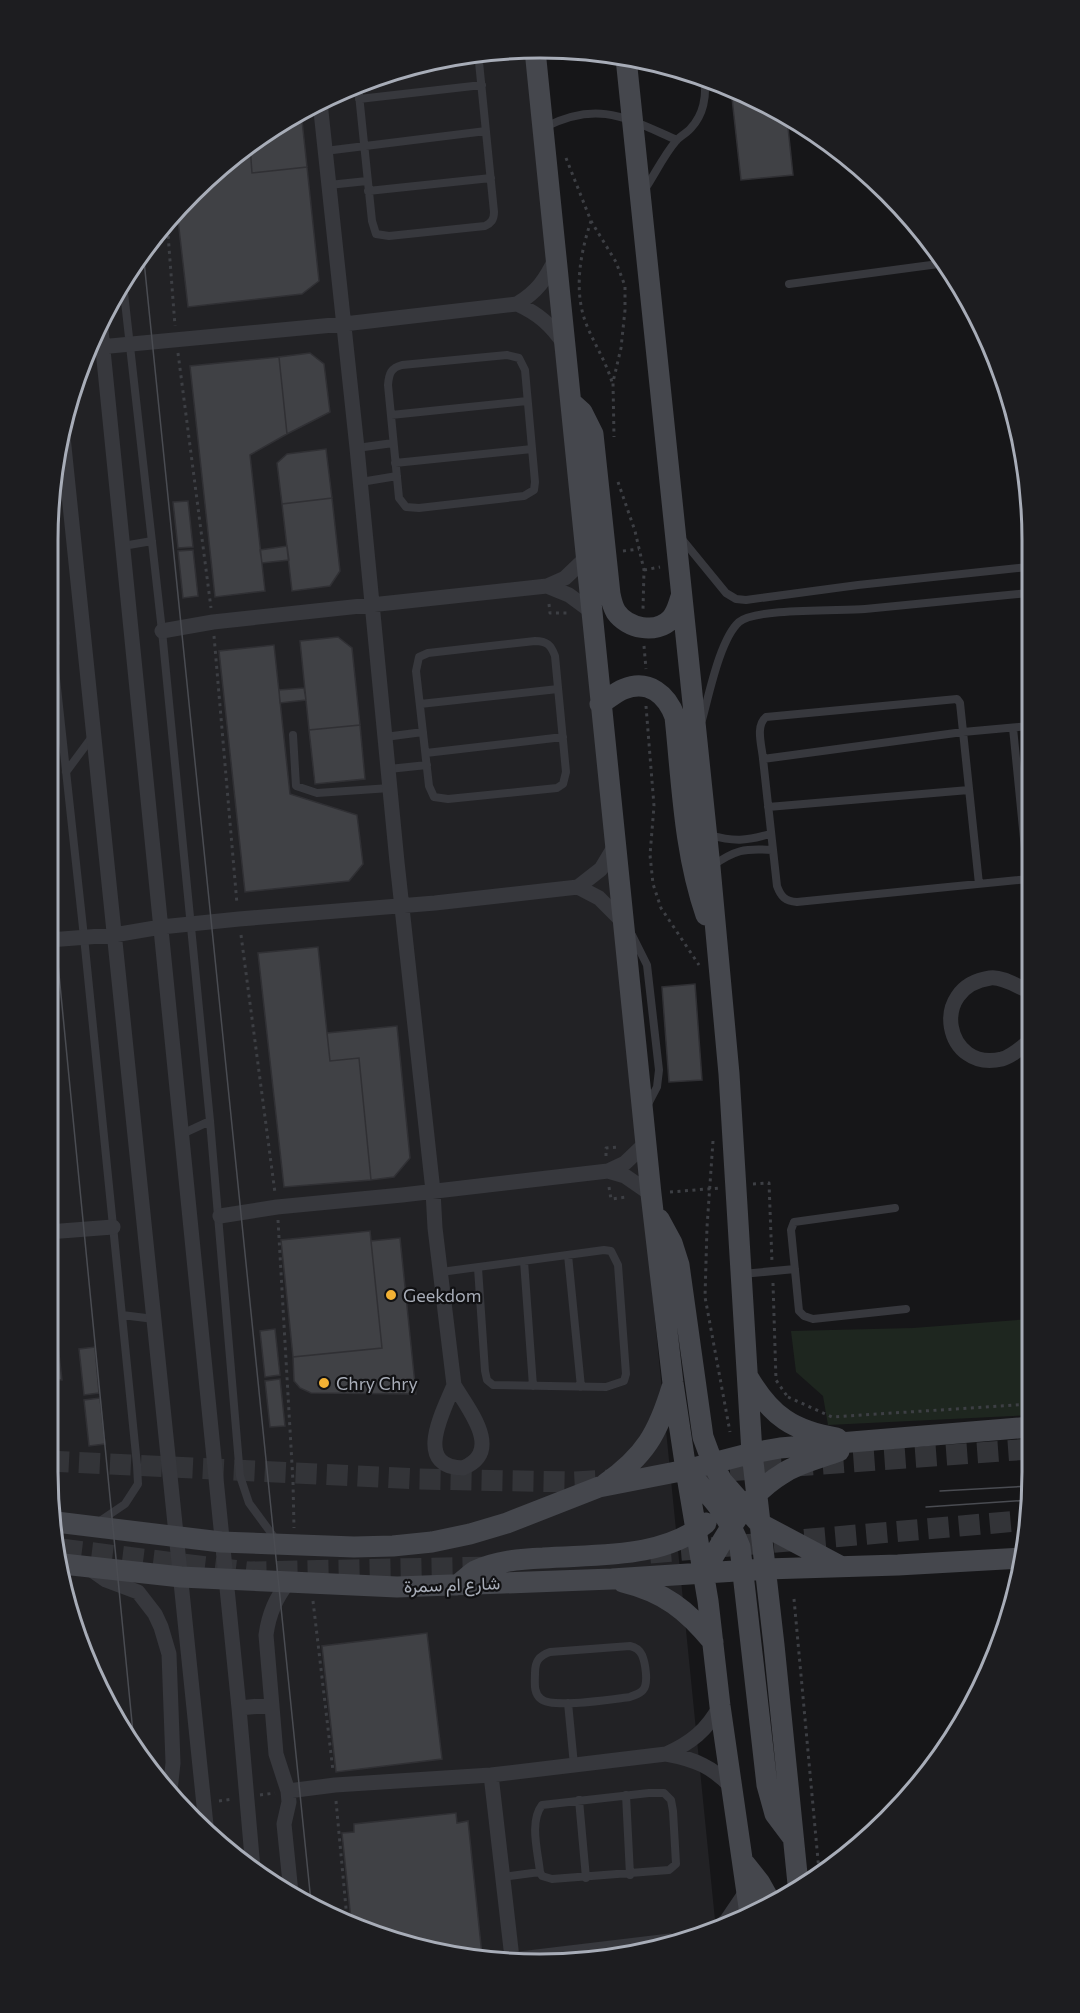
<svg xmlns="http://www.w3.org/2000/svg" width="1080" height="2013" viewBox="0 0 1080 2013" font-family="Commissioner,Vazirmatn,sans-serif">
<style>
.built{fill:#222225}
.green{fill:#1e261f}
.building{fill:#404145;stroke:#303034;stroke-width:1.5}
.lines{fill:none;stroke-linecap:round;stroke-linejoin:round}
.secondary-tunnel{stroke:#333438;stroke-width:21;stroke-dasharray:21 10;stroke-linecap:butt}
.path{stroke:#3d3f44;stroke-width:3;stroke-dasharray:3 4.5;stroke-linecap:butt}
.lane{stroke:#37383d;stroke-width:8}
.street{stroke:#37383d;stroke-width:15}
.secondary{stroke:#45474d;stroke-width:21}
.tram{stroke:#4a4c52;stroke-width:1.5}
.poi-dot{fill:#f2b134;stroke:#111113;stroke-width:2}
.labels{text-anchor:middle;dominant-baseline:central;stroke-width:4.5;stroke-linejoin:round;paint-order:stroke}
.poi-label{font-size:18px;fill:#a8adb8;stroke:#111113;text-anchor:start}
.street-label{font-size:18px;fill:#a8adb8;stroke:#111113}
.rim{fill:none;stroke:#a8adb8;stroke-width:3}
</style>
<rect width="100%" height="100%" fill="#161618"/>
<!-- built -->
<path class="built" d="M528,50L716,1930L573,1964L413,1948L267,1882L150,1773L74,1631L48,1473L49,508L65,412L99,322L150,240L216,170L294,114L382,74L476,52Z"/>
<!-- green -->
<path class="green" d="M1030,1319L1031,1415L828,1425L823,1396L796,1372L791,1331L913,1328Z"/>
<!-- building -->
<path class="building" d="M731,89L758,99L787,118L793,175L741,180Z
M301,111L307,167L252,173L250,146Z
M250,146L252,173L307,167L319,281L302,294L188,307L177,211L216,170Z
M310,353L324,364L330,412L287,434L279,357Z
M279,357L287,434L250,455L265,591L215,597L190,366Z
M326,449L332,498L282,504L277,463L287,454Z
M332,498L340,571L330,586L292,591L282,504Z
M188,501L193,547L178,548L173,502Z
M287,546L289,560L262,563L260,550Z
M193,550L198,596L183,598L178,551Z
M338,637L352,648L360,725L309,730L300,641Z
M274,645L290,794L357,815L363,864L349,881L245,892L219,651Z
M304,688L306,700L280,703L279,690Z
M360,725L365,779L315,784L309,730Z
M318,947L330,1061L359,1058L371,1180L284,1187L258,953Z
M695,984L702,1080L669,1082L662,987Z
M397,1026L410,1158L394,1177L371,1180L359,1058L330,1061L327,1033Z
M370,1231L382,1348L293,1357L281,1240Z
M400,1238L416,1394L311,1393L300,1388L294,1381L293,1357L382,1348L371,1241Z
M48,1265L53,1303H48Z
M48,1303H53L62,1380L48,1379Z
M275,1329L280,1375L265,1377L260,1331Z
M95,1347L99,1393L84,1395L79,1349Z
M280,1379L285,1426L270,1427L265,1381Z
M100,1398L105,1444L89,1446L84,1400Z
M73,1623H78L79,1635H76L74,1631Z
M427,1633L442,1759L336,1772L322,1646Z
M88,1634L92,1665L76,1635Z
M456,1813L457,1823L468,1821L482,1955L413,1948L351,1920L342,1833L354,1832V1824Z"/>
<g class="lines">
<!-- secondary-tunnel -->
<path class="secondary-tunnel" d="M48,1461L419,1479L572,1482L611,1480
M699,1473L1031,1449
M61,1549L249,1572L490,1567
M650,1553L1029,1520"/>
<!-- path -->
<path class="path" d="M566,158L591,221L616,262L625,286V310L621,348L613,382L614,437
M167,221L175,326
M591,221C580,254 573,292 587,326C595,345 606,362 612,382
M178,353L211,608
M618,482L635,531L644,570L643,609
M623,551L639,549
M644,570L660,567
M549,604L550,613H567
M214,636L237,904
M644,646L646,669
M646,706L654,806L650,855L653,884L661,908L699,965
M241,935L275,1193
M713,1141L707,1227L705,1297L730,1432
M606,1156V1148L618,1147
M753,1184L769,1183L772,1262
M609,1187L611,1199L627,1197
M670,1192L720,1188
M278,1220L293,1482L294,1528
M773,1283L776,1380L787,1396
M788,1397L832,1417L1031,1404
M794,1599L819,1871
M313,1601L333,1771
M260,1795L275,1793
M219,1801L233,1799
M336,1801L347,1919"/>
<!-- lane -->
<path class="lane" d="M358,85L372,221L376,234L389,236L485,226C491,223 494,220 494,212L478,52
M359,99L482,85
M545,127C599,100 626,118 677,140
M325,151L486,131
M329,185L367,181
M645,189C655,174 664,155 676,141C680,136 687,133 691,128C704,114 706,97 705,79
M368,191L491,178
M123,284L162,631L210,1121L240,1476L249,1503L277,1541
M789,284L946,263
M507,355L519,358L525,370L535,482L534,490L524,496L419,508L406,507L399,498L388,385C389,373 391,368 402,365Z
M391,415L527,401
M357,448L393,443
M395,463L532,449
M361,482L397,476
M681,538L726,593L736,599L746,600L858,585L1028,567
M123,546L152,541
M49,614L84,937L137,1465L138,1484L125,1504L97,1523
M535,641C547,641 551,645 555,656L566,772L563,784L557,788L448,799L434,797L429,786L416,671L419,657L428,653Z
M420,704L558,689
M702,720C709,695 720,639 739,622C755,608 839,611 865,609C919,604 974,598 1028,593
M1029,726L963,732L763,759L777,886C781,897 785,901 797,902L1029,879
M1013,728L1028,879
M293,735L296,786L317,793L390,788
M385,737L423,732
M426,753L563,737
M763,759C762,746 755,726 766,717L957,699L960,703L979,884
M389,769L427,765
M66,772L92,737
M768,807L969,790
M710,835C734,842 746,841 770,834
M712,866C735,850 744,848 772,850
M632,935L647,965L659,1070L657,1087L646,1108
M182,1134L210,1121
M895,1208L794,1222L791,1230L799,1311L804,1316L813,1319L906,1309
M568,1255L581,1387
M524,1261L533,1386
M441,1272L604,1250L611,1251L618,1265L626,1374L624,1381L606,1387L493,1385L487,1380L485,1371L478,1268
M742,1274L795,1269
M122,1315L154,1319
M630,1646C635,1647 639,1649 642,1655C645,1662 649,1683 643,1690C640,1694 634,1695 630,1697C613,1699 552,1709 541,1699C533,1693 535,1682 535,1673C535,1661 539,1656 550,1652Z
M568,1703L574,1765
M626,1795L630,1875
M579,1800L586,1878
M503,1877L540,1872L542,1876L552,1879L669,1870L676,1864L673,1811L671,1800L664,1793H649L542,1805C529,1822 538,1852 540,1872"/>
<!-- street -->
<path class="street" d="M320,102L357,448L397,862L433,1191L435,1228L454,1385
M517,304C539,314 551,325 564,344
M100,320L239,1708L253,1869
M89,348L344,324L517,304C538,291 545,280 556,258
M62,427L206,1825
M547,586L569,595L592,612
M162,631L213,622L547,586L565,578L587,557
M49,643H52
M578,887L599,898L625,924
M49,940L114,935L161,927L239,919L435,903L578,887L601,869L616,844
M1029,991C1018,987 1002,976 990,978C928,987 945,1073 1002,1059C1013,1056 1020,1048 1030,1041
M608,1171L625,1176L651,1194
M220,1216L277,1207L402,1195L608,1171L625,1163L646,1143
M48,1232L113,1227
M454,1385C468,1409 504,1451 463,1468C412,1467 444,1410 454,1385Z
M89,1568L106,1580L138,1592L155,1614L161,1627L169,1654L173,1763L170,1791
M289,1581C276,1598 269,1613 266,1635L276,1754L288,1791L289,1802L284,1824L291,1893
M239,1708L271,1705
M666,1754C694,1759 714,1767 733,1789
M491,1775L512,1958
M288,1791L335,1785L491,1775L666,1754C691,1743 707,1730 720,1706
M716,1930L727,1920L748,1889
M520,1959L670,1941"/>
<!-- secondary -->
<path class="secondary" d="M535,50L651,1194L673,1383L686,1470L708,1601L720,1706L750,1914
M626,58L710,867L729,1074L752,1453L774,1645L798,1884
M572,403L582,412L593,434L610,594C611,599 613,607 616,612C627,628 656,635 671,619C677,612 678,605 681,597
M600,704C608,699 616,692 624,689C649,679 667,695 675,717C682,783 684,852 706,915
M659,1219L672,1243L679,1265L703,1437L713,1464L722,1481L759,1523L840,1566
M748,1377C771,1416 793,1431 837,1438
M686,1470C712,1498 726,1511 740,1547L767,1785L775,1814L793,1838
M605,1484C645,1456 658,1433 672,1387
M56,1522L221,1542L354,1547L393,1546L432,1542L470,1534L507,1523L599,1487L686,1470L752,1453L780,1448L1031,1427
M63,1564L181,1577L397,1587L612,1579L766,1569L898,1565L1022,1558
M704,1572C726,1536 744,1497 782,1474C798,1463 821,1458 839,1451
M623,1582C664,1592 687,1610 713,1642
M457,1585C463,1581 469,1575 475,1571C496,1561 520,1559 543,1558C597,1554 662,1559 706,1523
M745,1864L760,1883L770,1901"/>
<!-- tram -->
<path class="tram" d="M143,251L311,1902
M49,872L134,1743
M940,1491L1031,1486
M926,1507L1031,1500"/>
</g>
<!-- markers -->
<g class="poi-dot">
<circle cx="391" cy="1295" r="6"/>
<circle cx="324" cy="1383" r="6"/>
</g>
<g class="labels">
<!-- poi labels -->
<g class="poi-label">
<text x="403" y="1295">Geekdom</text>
<text x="336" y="1383">Chry Chry</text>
</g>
<!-- street labels -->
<g class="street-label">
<text transform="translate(452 1584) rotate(-2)">شارع ام سمرة</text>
</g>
</g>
<!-- crop -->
<path d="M0 0H1080V2013H0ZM540 58H540A482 482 0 0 1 1022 540V1472A482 482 0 0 1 540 1954H540A482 482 0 0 1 58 1472V540A482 482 0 0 1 540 58Z" fill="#1d1d20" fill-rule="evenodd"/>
<path class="rim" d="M540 58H540A482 482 0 0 1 1022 540V1472A482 482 0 0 1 540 1954H540A482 482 0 0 1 58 1472V540A482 482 0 0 1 540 58Z"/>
</svg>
